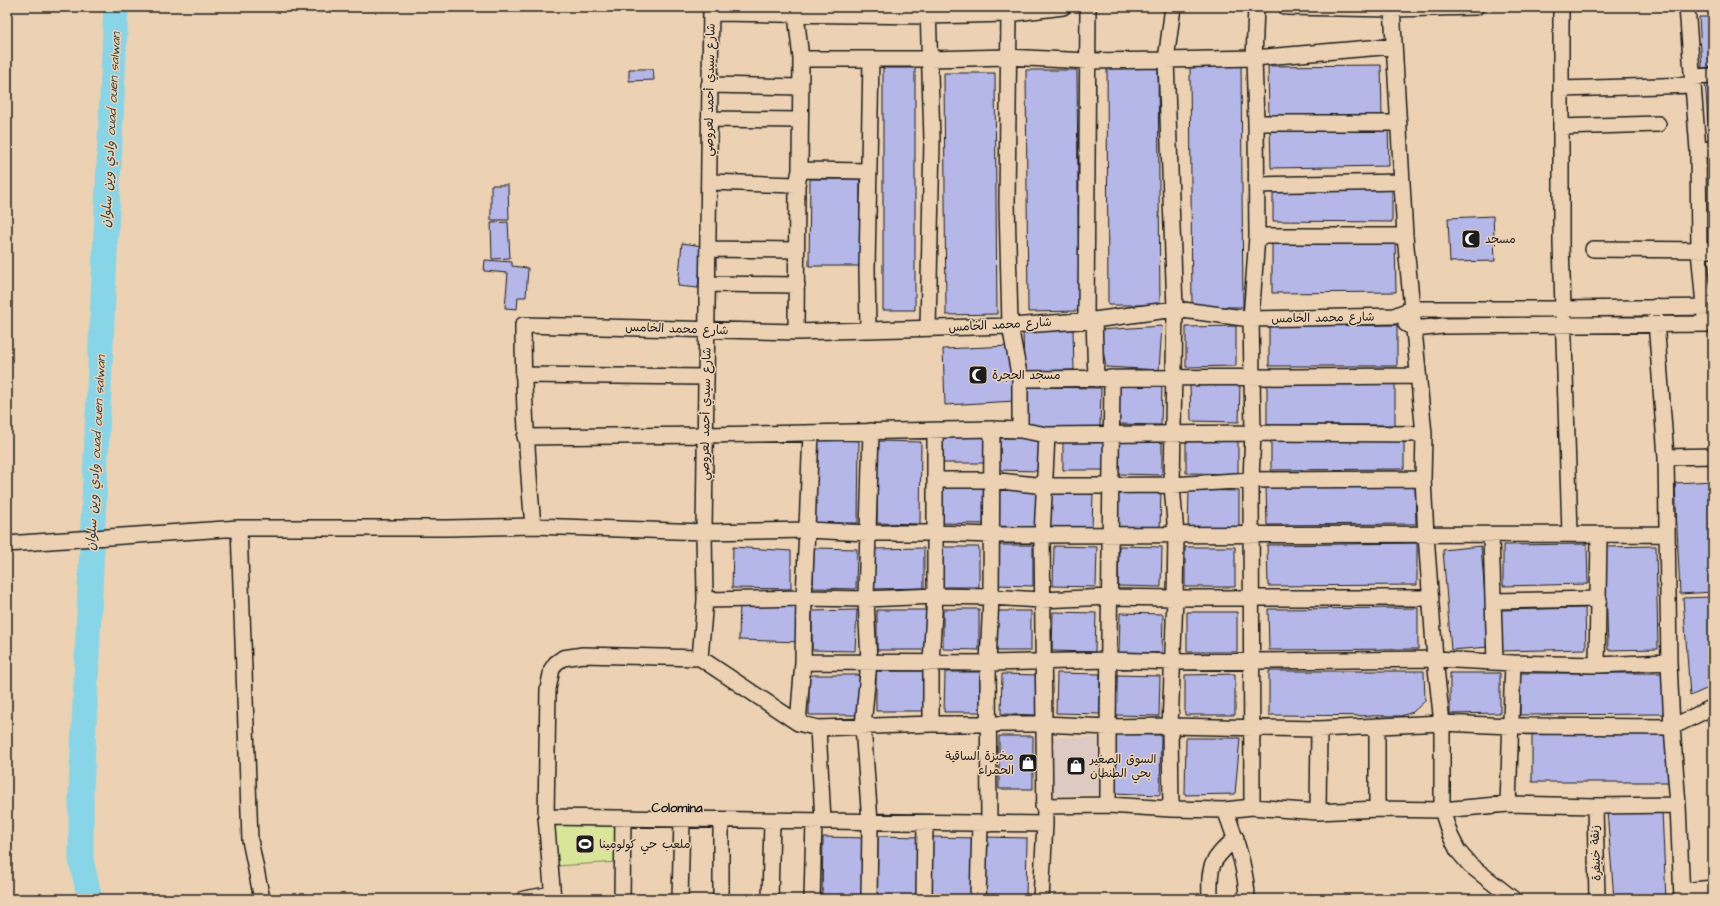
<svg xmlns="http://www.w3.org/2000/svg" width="1720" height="906" viewBox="0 0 1720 906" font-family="'Architects Daughter','Playpen Sans Arabic',sans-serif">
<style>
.built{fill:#dccac3}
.green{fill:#d9e699;stroke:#7a815a}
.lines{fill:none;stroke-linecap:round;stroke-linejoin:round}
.river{stroke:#88d5e7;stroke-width:25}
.building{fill:#b5b7e9;stroke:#1c1c1c}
.minor-casing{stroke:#1c1c1c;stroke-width:18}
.minor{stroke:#ecd2b3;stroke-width:15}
.labels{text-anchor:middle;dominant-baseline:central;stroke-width:3;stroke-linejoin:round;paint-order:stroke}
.street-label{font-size:12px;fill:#1c1c1c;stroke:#ecd2b3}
.poi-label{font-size:12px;fill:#1c1c1c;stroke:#ecd2b3;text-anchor:start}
.water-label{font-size:13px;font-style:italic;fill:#324145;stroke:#ecd2b3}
.neighbourhood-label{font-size:13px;font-weight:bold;fill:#1c1c1c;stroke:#ecd2b3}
</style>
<rect width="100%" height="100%" fill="#ecd2b3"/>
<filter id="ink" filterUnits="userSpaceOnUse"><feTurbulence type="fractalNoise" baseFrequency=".025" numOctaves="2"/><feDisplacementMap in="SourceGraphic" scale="8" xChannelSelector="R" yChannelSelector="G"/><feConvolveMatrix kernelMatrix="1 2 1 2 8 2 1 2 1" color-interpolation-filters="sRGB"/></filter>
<g filter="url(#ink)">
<!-- built -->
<path class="built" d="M1052,737L1100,738L1102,794L1051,795Z"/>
<!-- green -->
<path class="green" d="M614,822L617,862L556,866L553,826Z"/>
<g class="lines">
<!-- river -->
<path class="river" d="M90,899L81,860V792L116,7"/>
</g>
<!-- building -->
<path class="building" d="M1699,17H1713V67L1702,68Z
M1107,64H1158L1160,305H1108Z
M1241,65L1243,307H1192L1190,66Z
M1381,65L1382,116L1269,117L1268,66Z
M883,68H915V310H883Z
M629,69H653L654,80L629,81Z
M1026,70H1077L1079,311L1028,312Z
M944,73H995L997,314L946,315Z
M1705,80H1713V136H1709Z
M1388,125L1389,166L1271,168L1270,128Z
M810,179H860V266H809Z
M491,185H508L509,220H491Z
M1273,187L1392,188V222L1273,221Z
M1493,216L1495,261L1450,262L1448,218Z
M508,222L510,258L492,259L491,223Z
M1395,239L1396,292L1272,293V240Z
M682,243L702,246L698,288L678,286Z
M485,260L512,262V266L528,268L526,297H518L517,309L505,308L508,273L484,271Z
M1397,325V366H1269V326Z
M1162,326L1159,370L1106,367L1099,330Z
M1236,326V366L1186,367V327Z
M1073,330L1074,370L1024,371L1023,331Z
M1010,346L1015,401L945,405L943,349Z
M1240,383L1239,422L1191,421L1190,384Z
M1119,384L1162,385L1161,425L1118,424Z
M1395,384V425H1267V385Z
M1027,387L1101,388L1100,428L1027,426Z
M942,431H986V463H942Z
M995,438H1040V471L995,470Z
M1063,438H1107V470H1063Z
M1186,438H1238V474L1186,473Z
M1404,438V469L1271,470V439Z
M816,440L859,441L858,523H815Z
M878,441L921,442L920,524L877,523Z
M1118,442H1162V475L1118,474Z
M1713,481V592L1680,594L1675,483Z
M941,483L984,484V524L940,523Z
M1415,483L1416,524L1267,525L1266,484Z
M995,487L1038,488L1037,527L994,526Z
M1118,488L1161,489L1160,529L1117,528Z
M1050,490L1093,491L1092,529L1048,526Z
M1189,490L1239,491V530L1188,529Z
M1417,543V585L1268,586L1267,545Z
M1587,544L1588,584L1503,586V545Z
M998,545H1033V586L997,585Z
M1054,546L1097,547L1096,587L1053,586Z
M1119,546L1162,547L1161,587L1118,586Z
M1481,546L1489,647L1451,650L1443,550Z
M1656,546L1658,649L1608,650L1605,547Z
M733,547L791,551V589L732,588Z
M943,547H979V587H943Z
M1185,547H1235V587H1185Z
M814,548L857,549L856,589L813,588Z
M924,548V588L874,589V549Z
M1711,597L1713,623V686L1690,696L1683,598Z
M740,599L802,601L801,642L739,640Z
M1418,608V649L1269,650L1268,609Z
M1585,608L1586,649L1501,651L1500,610Z
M943,609H979V650L943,649Z
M857,610L855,651L812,650V611Z
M877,610H927V650H877Z
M996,611H1031V651H995Z
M1053,612L1096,613L1095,652L1052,651Z
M1187,612H1237V652H1187Z
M1120,613L1163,614L1162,653L1119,652Z
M876,671H926V711H876Z
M1269,671H1424L1425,701L1413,712L1401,716L1269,715Z
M945,672H980V712H944Z
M1057,673L1100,674V714L1056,713Z
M1450,673H1500V713L1450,714Z
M1520,673H1663L1664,714L1520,715Z
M1002,674L1037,675V715L1001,714Z
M1235,674V715H1185V675Z
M809,675H859L860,715H809Z
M1117,675L1160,676L1159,716L1116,715Z
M1532,727H1672L1671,782H1532Z
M1115,734L1161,735L1160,795L1114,793Z
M999,736H1033V789H999Z
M1186,738H1240L1235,794L1185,795Z
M1607,811H1662L1666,899H1614Z
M878,836L921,837L920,899H877Z
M823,837L866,838L865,899H822Z
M931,837L974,838L973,899H930Z
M984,837L1027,838L1026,899H983Z"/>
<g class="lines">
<defs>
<path id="minor" d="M928,7L932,140L928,328
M1286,7L1392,9L1476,7
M1392,7L1405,236L1424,434L1423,479L1426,535L1435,659L1442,723V810L1450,835L1458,851L1470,865L1513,899
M1561,7V243L1570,534
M1687,7L1698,150L1699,250L1705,317
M711,13L928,16L1009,14L1063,7
M1009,14L1007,203L1010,326L1020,379V430
M801,59H929L1008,57L1088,61L1166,60L1254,58L1394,46
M1693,77L1713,76
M709,85L800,87
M1561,89L1693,85
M709,119L799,120
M1256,123H1399
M1561,127L1658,124
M1698,150L1713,149
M800,170L869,171
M709,182L797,185
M1257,185L1402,182
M1257,236H1405
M709,249L796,250
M1593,249L1713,250
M708,284L797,285
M1655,307L1666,457L1669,662L1672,727L1678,805L1682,899
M1086,320L1088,7
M1094,320L1096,379
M1406,324L1415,329L1443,326L1713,324
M868,329L867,268L871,59
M796,332L797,185L800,170L801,59L796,14
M523,375L706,377
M1020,379L1417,376
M525,437L706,435L992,429L1020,430L1047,435L1253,433L1424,434
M1666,457L1713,456
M936,480H991L1045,486L1172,485L1251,480L1423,479
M533,526C527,459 523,393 523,325L796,332L1010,326L1094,320L1175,309L1251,319L1394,316L1411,309H1563L1713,307
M239,528L250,840L262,899
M1491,535L1495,662
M7,544L239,528H448L533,526L704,532L808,530L867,533H935L991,535L1666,534
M705,600L804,598L866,599L935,596L991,597L1041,600L1109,597L1175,598H1431
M1494,601L1599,599
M700,658L798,723L818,728L931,724H1043L1108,727L1170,726L1319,729L1442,723L1511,726L1672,727L1713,707
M700,658L583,655L563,658L556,663L552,669L548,689L546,817L1045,824
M700,658L705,600L704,532L711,7
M803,662L988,663L1109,660L1173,662L1435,659L1513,663L1597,665L1669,662
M1597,665L1599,534
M798,723L803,662L804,598L811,433
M931,724V662L935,596V431
M818,728L823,821
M1508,804L1513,663
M1108,805V727L1112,378
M1043,806L1108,805L1171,809L1225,810L1252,807L1318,812L1377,809L1442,810L1508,804L1595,806L1678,805
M1595,806L1597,899
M1252,807L1251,480L1253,433L1251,319L1257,236L1256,123L1254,58L1256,7
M1171,809L1170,726L1175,598L1176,535L1172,485L1175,309L1166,60L1173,7
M1377,809V726
M1225,810C1235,836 1247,872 1247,899
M1318,812L1319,729
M546,817L553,899
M989,824L988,663L991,597L992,429
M1682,891L1713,888
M524,899L552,894
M622,899L623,818
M680,899L682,819
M721,899V820
M770,899L772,821
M812,899L814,821
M869,899L870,822L863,726L869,662L866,599L871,431
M924,899L925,823
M978,899L980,823
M1041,899L1045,824L1042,536L1047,435
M1210,899C1209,865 1210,861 1236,838"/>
</defs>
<!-- minor casing -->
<use href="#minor" class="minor-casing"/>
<!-- minor -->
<use href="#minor" class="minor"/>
</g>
</g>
<!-- icons -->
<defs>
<symbol id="mosque-square" viewBox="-11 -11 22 22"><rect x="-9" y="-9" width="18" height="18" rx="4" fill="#1c1c1c" stroke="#ecd2b3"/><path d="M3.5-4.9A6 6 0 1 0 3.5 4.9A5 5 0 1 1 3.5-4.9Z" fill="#fff"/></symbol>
<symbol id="shop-square" viewBox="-11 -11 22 22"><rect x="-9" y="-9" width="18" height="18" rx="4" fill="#1c1c1c" stroke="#ecd2b3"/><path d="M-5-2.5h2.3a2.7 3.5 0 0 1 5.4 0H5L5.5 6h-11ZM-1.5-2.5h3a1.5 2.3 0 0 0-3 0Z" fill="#fff"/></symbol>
<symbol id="stadium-square" viewBox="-11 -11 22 22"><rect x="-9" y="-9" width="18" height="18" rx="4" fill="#1c1c1c" stroke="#ecd2b3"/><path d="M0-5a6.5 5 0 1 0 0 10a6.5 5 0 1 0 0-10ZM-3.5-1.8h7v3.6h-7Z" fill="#fff"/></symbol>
</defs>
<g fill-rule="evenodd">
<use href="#mosque-square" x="1460" y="228" width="22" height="22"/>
<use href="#mosque-square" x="967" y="364" width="22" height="22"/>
<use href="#shop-square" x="1017" y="752" width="22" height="22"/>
<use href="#shop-square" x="1065" y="755" width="22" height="22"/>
<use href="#stadium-square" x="574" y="833" width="22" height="22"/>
</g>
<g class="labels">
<!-- street labels -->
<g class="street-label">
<text transform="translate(710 90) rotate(-89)">شارع سيدي أحمد لعروصي</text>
<text transform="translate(1323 318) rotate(-1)">شارع محمد الخامس</text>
<text transform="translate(1000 325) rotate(-3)">شارع محمد الخامس</text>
<text transform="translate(677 329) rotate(2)">شارع محمد الخامس</text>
<text transform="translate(706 414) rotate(-89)">شارع سيدي أحمد لعروصي</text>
<text transform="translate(1596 853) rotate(-92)">زنقة خنيفرة</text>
</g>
<!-- poi labels -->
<g class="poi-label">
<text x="1485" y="239">مسجد</text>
<text x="992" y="375">مسجد الحجرة</text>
<text x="1014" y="756" text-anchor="end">مخبزة الساقية<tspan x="1014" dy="14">الحمراء</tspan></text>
<text x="1090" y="759">السوق الصغير<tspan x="1090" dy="14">بحي الطنطان</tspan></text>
<text x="599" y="844">ملعب حي كولومينا</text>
</g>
<!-- water labels -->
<g class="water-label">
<text transform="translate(111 130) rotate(-87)">وادي وين سلوان ouad ouen salwan</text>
<text transform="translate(96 453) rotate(-87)">وادي وين سلوان ouad ouen salwan</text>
</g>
<!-- neighbourhood labels -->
<g class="neighbourhood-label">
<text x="677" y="808">Colomina</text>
</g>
</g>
<!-- margin -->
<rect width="1720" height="906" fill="none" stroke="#ecd2b3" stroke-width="24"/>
<rect x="12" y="12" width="1696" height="882" fill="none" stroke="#1c1c1c" stroke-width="1.5" filter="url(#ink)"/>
</svg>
